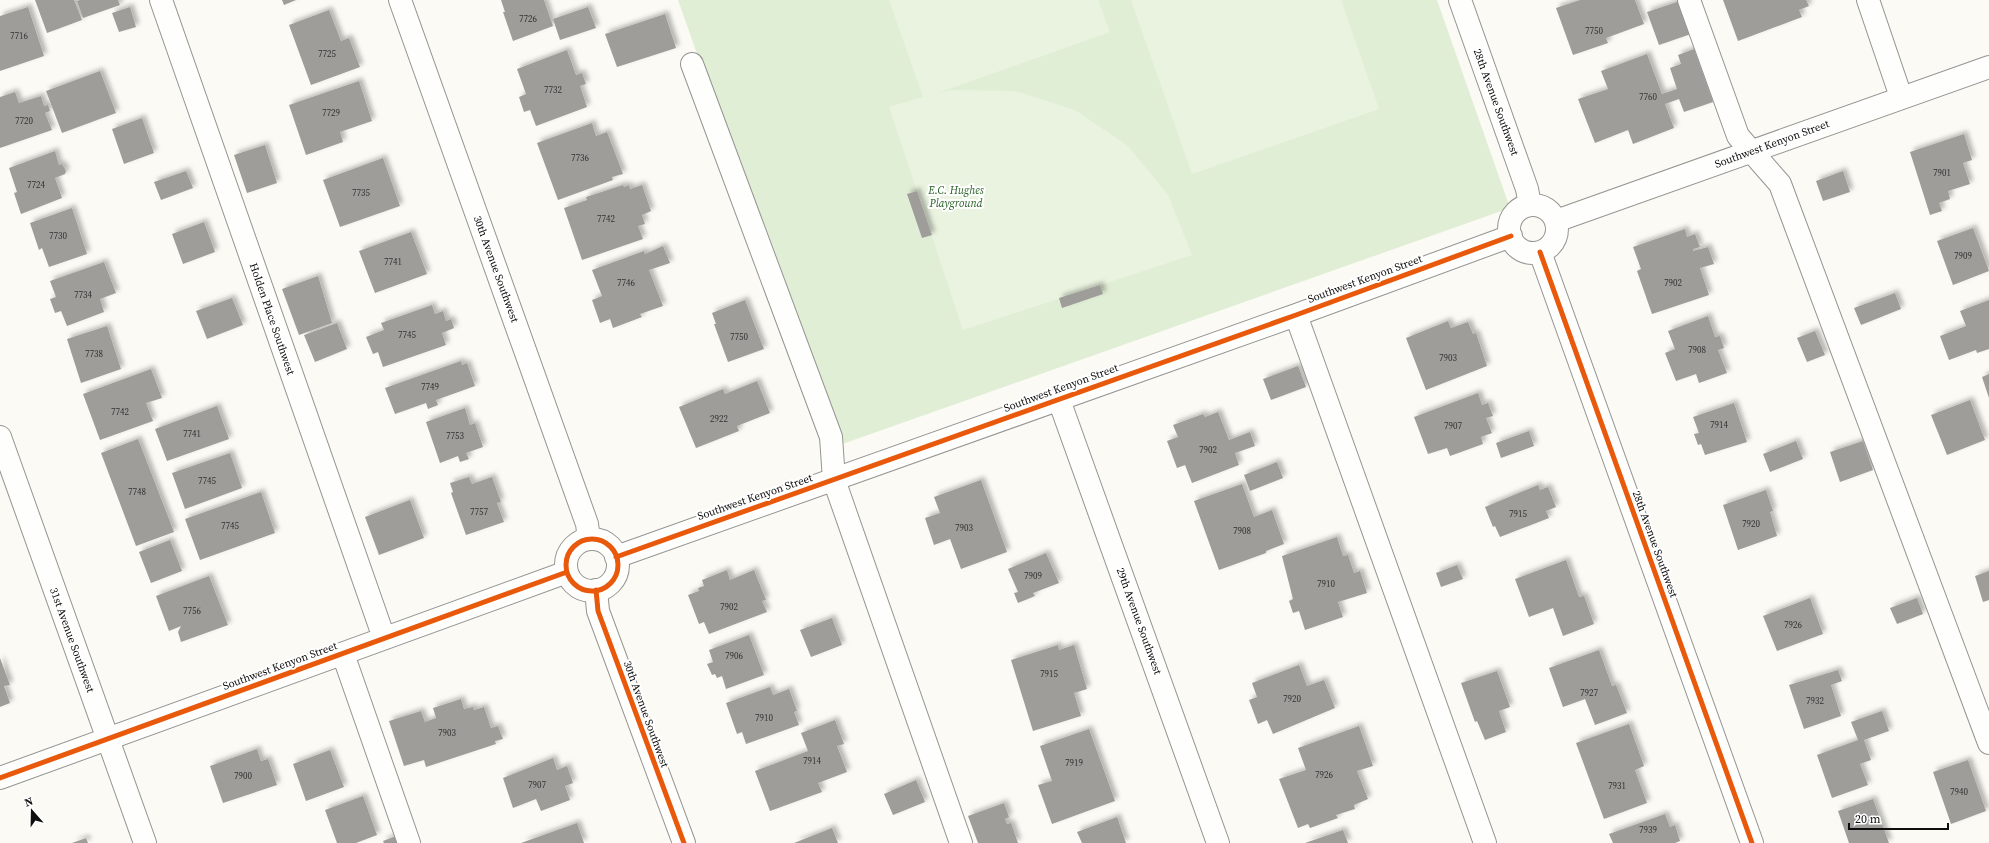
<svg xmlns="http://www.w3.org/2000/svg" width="1989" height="843" viewBox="0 0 1989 843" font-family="'Source Serif 4',serif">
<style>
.green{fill:#e1eed6}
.pitch{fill:#eaf3df}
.building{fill:#9e9d99;filter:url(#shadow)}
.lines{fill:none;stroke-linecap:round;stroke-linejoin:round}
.minor-casing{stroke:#959492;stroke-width:24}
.minor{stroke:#fefefd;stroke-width:22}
.cycleway-casing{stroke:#fff;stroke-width:8}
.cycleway{stroke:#e8590c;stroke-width:5}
.labels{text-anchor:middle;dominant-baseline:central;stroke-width:4;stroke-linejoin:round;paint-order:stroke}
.number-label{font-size:9px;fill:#323231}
.street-label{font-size:11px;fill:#0e0e0e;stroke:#fff}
.park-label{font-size:11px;font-style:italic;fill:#276024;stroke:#fff}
</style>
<defs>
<filter id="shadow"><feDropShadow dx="3.5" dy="-3.5" stdDeviation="2" flood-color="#0004"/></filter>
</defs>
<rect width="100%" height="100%" fill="#fbfaf4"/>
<!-- green -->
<path class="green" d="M678,0H1437L1510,208L834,447L831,433Z"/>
<!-- pitch -->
<path class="pitch" d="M889,0H1098L1110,32L932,95L951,90L1015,91L1075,110L1128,146L1168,195L1192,255L963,330L889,107L923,97Z
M1131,0H1341L1379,109L1192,174Z"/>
<!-- building -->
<path class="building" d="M35,0H74L82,20L47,33Z
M80,0H118L120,5L83,18L77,1Z
M282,0H296L284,5Z
M501,0H544L553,26L513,41L503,12H505Z
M1580,0H1635L1644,24L1606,38L1608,43L1573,55L1556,8Z
M1723,0H1806L1809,6L1799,10L1802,17L1738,41Z
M1680,1L1691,34L1659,45L1647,12Z
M28,7L44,56L0,71V16Z
M130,7L136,27L119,32L112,13Z
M588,7L596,28L560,40L553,19Z
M329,10L341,41L349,38L360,67L311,85L289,25Z
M665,14L676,48L617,67L605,34Z
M1694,49L1713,102L1684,112L1679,99L1665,104L1674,128L1633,144L1628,130L1595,143L1578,99L1608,89L1601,71L1647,54L1662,94L1677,89L1670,68L1681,64L1678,55Z
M567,50L576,75L582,73L586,84L580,86L587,107L536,126L530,110L524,112L519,97L526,94L517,69Z
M100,71L116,113L62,133L46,91Z
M359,81L372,121L340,132L343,142L306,155L289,105Z
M15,92L19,103L41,96L44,106L48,105L50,111L45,113L52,130L0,148V97Z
M142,118L154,153L124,164L112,129Z
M592,123L596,136L607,132L623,174L612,177L613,180L558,200L537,143Z
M1964,134L1972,160L1963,163L1970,184L1948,191L1950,199L1939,203L1942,211L1930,215L1910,152Z
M265,145L277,183L247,193L234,155Z
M55,151L59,165L62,164L66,171L65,174L55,178L62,198L21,214L14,193L17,192L9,168Z
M383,158L400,206L340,227L323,180Z
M186,171L193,188L161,200L154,182Z
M1843,171L1850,192L1823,201L1816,181Z
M623,185L624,187L629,185L630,189L642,185L651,211L642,215L645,224L638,226L643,239L582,260L564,208L587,200L586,197Z
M917,191L932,235L922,238L907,194Z
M72,208L87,254L49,267L42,248L39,250L30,223Z
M204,222L215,252L183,264L172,234Z
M1973,228L1989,271L1953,285L1937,241Z
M1685,229L1687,237L1695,234L1700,247L1693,249V251L1708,247L1714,264L1700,268L1709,295L1652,314L1637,271L1641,269L1633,247Z
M411,232L427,274L375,293L359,251Z
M663,246L670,263L649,270L663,306L640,314L642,317L613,328L610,319L600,323L592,300L602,296L592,270L644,251L645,254Z
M104,262L116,293L100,299L104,312L67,326L61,311L55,313L50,299L56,297L50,281Z
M318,276L332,323L299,335L282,289Z
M1100,285L1103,294L1062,308L1059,298Z
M1895,293L1901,309L1861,325L1854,308Z
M232,298L243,325L207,339L196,311Z
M745,300L764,349L728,362L714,324H716L712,313Z
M1989,300V349L1977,353L1976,350L1949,360L1940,336L1966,326L1960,311Z
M432,305L435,314L443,311L446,321L451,319L454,328L442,333L446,345L383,367L378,352L373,354L366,337L384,330L381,323Z
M1708,316L1715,337L1720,336L1724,348L1718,350L1727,373L1699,383L1696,374L1676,381L1665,353L1675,349L1668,331Z
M1448,321L1451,328L1468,322L1473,334L1476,333L1487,366L1426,390L1406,338Z
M337,323L347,349L315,362L304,335Z
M107,326L121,369L81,383L67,339Z
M1815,331L1825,355L1807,362L1797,338Z
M461,361L462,365L467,363L475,386L436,400L438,405L428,409L426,403L395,414L385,388Z
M1298,366L1306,387L1271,400L1263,379Z
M151,369L162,398L146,403L153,421L100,440L83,394Z
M1989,374V398L1982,377Z
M757,381L770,413L737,426L739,431L696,448L679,407L723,389L725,394Z
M1478,393L1482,405L1488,403L1493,416L1486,418L1492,433L1481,437L1483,444L1450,456L1447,448L1428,454L1414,417Z
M1970,400L1985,440L1947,455L1931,415Z
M1734,403L1747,442L1705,455L1701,444L1698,445L1694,434L1699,433L1693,417Z
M217,406L229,439L167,461L155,429Z
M465,408L470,425L475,423L483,447L466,453L469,459L460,462L458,456L440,463L426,422Z
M1218,412L1229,440L1250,432L1255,446L1235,453L1239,465L1192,483L1185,465L1177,468L1167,441L1178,437L1173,425L1203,414L1205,417Z
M1529,431L1534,446L1501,458L1496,443Z
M138,439L174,532L136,546L101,453Z
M1796,441L1803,459L1770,472L1763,454Z
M1863,441L1873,470L1840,482L1830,452Z
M230,453L242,488L185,509L172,473Z
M1277,462L1283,478L1250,491L1244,475Z
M469,477L472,484L492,477L501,502L497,503L504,522L466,535L451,493L453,492L450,483Z
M981,480L1007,552L961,569L950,539L934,545L925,518L940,513L934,497Z
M1242,484L1254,517L1272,510L1284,544L1266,551V553L1219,570L1194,501Z
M1538,485L1540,490L1548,487L1556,507L1546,511L1549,518L1500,537L1495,526L1493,527L1485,507Z
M1766,490L1773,511L1770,512L1777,536L1738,550L1723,505Z
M261,492L275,533L200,560L185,519Z
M410,500L424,538L379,555L365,517Z
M1337,537L1343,556L1348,555L1354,573L1360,571L1367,593L1338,602L1343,617L1305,630L1299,611L1293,613L1289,601L1293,599L1282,556Z
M170,540L182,571L151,583L139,552Z
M1046,553L1059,583L1033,593L1035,596L1018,603L1014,593L1018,592L1008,569Z
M1566,560L1579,597L1584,596L1594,624L1563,636L1553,608L1529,617L1515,579Z
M1457,565L1463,579L1441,587L1436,573Z
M727,570L730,580L754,570L766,600L762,601L767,612L709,634L704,622L699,624L688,595L699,591L698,588L704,586L702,580Z
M1989,571V600L1983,602L1975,576Z
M209,576L228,625L181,642L178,632L181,626L169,631L156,596Z
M1810,598L1823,634L1777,651L1763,616Z
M1917,598L1923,614L1897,624L1890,608Z
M832,618L842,645L811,657L800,630Z
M749,635L764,675L726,689L722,676L717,678L715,674L712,675L707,664L713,662L709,650Z
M1058,645L1059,650L1074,645L1087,689L1074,693L1081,716L1033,731L1011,660Z
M1599,650L1612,686L1616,685L1627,713L1595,725L1585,699L1563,707L1549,668Z
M0,658L10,685L4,686L10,703L0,707Z
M1299,665L1307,686L1324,680L1335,708L1273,734L1267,720L1258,724L1249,700L1257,697L1252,683Z
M1838,670L1842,681L1831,685L1841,716L1804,729L1789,685Z
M1497,671L1510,707L1499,711L1506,732L1485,740L1477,721L1475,722L1461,683Z
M770,687L773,695L789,689L797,711L794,712L799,725L746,744L742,732L737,734L726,703Z
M461,699L464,709L473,707L474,710L484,707L491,728L498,726L503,739L495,741L496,744L426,767L424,760L404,766L389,721L421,711L425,722L436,718L433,708Z
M1882,711L1889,731L1864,740L1871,760L1860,764L1868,785L1832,798L1817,755L1858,740L1851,722Z
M835,720L844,744L837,746L847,772L818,783L822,792L770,811L755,771L808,751L801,733Z
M1629,724L1644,766L1635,770L1647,803L1604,819L1576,743Z
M1359,726L1373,766L1357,771L1368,799L1354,805L1355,809L1336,815L1338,818L1310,828L1308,824L1298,828L1279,779L1306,770L1298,748Z
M1089,729L1115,801L1052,824L1038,785L1052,781L1040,746Z
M257,749L261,761L268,759L277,785L223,803L210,766Z
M330,750L344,787L306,801L293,764Z
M553,758L557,770L567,766L573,783L565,786L570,800L541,811L536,799L513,808L503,778Z
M1968,760L1986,811L1951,824L1933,772Z
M916,780L925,802L893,815L884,794Z
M363,796L377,835L356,843H337L325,810Z
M1873,799L1889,843H1849L1838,811Z
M1004,803L1009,817L1005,819L1007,824L1011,823L1018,843H978L968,816Z
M1665,814L1670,827L1675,825L1680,841L1675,843H1613L1609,834Z
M1117,817L1126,843H1082L1077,832Z
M577,823L584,843H521Z
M832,828L838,843H794Z
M1343,830L1348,843H1305Z
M404,833L408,843H384L383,841Z
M86,838L88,843H72Z"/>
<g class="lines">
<defs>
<path id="minor" d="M161,0L384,638
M400,0L587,524L589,539
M1460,0L1527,189L1530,205
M1689,0L1738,136L1780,184L1989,743
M1868,0L1901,97
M692,64L831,437L834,480L961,843
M1509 229a24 24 0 1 1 48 0a24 24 0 1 1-48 0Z
M1556,221L1989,67
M1540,252L1752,843
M1296,315L1485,843
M1059,400L1218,843
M0,437L145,843
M566 565a26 26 0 1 1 52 0a26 26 0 1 1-52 0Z
M616,557L1296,315L1511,236
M596,590L598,611L684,843
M343,654L409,843
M0,778L567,572"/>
</defs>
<!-- minor casing -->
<use href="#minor" class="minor-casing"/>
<!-- minor -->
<use href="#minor" class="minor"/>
<defs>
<path id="cycleway" d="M1540,252L1752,843
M566 565a26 26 0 1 1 52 0a26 26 0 1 1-52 0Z
M616,557L1296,315L1511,236
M596,590L598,611L684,843
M0,778L567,572"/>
</defs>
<!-- cycleway casing -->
<use href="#cycleway" class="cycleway-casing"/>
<!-- cycleway -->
<use href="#cycleway" class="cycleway"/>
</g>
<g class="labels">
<!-- number labels -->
<g class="number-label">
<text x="528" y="19">7726</text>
<text x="1594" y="31">7750</text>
<text x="19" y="36">7716</text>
<text x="327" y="54">7725</text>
<text x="553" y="90">7732</text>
<text x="1648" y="97">7760</text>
<text x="331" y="113">7729</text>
<text x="24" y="121">7720</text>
<text x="580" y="158">7736</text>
<text x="1942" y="173">7901</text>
<text x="36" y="185">7724</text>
<text x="361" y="193">7735</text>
<text x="606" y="219">7742</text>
<text x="58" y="236">7730</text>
<text x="1963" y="256">7909</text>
<text x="393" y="262">7741</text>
<text x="626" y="283">7746</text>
<text x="1673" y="283">7902</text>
<text x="83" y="295">7734</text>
<text x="407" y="335">7745</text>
<text x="739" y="337">7750</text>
<text x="1697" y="350">7908</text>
<text x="94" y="354">7738</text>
<text x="1448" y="358">7903</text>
<text x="430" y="387">7749</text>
<text x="120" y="412">7742</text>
<text x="719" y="419">2922</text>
<text x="1719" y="425">7914</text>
<text x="1453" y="426">7907</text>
<text x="192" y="434">7741</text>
<text x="455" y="436">7753</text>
<text x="1208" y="450">7902</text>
<text x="207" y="481">7745</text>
<text x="137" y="492">7748</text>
<text x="479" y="512">7757</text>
<text x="1518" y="514">7915</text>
<text x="1751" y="524">7920</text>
<text x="230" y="526">7745</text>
<text x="964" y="528">7903</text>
<text x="1242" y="531">7908</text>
<text x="1033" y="576">7909</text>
<text x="1326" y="584">7910</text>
<text x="729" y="607">7902</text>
<text x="192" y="611">7756</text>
<text x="1793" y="625">7926</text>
<text x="734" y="656">7906</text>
<text x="1049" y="674">7915</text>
<text x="1589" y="693">7927</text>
<text x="1292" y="699">7920</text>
<text x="1815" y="701">7932</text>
<text x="764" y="718">7910</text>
<text x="447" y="733">7903</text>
<text x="812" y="761">7914</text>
<text x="1074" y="763">7919</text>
<text x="1324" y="775">7926</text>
<text x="243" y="776">7900</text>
<text x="537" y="785">7907</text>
<text x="1617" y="786">7931</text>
<text x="1959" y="792">7940</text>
<text x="1648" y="830">7939</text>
</g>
<!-- street labels -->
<g class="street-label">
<text transform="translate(1496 102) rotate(70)">28th Avenue Southwest</text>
<text transform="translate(1772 144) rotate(-20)">Southwest Kenyon Street</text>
<text transform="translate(496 269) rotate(70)">30th Avenue Southwest</text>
<text transform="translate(1365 279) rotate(-20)">Southwest Kenyon Street</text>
<text transform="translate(272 319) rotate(71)">Holden Place Southwest</text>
<text transform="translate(1061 388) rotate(-20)">Southwest Kenyon Street</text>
<text transform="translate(755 497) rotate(-19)">Southwest Kenyon Street</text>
<text transform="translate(1655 544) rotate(70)">28th Avenue Southwest</text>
<text transform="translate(1139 621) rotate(70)">29th Avenue Southwest</text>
<text transform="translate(72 640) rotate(70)">31st Avenue Southwest</text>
<text transform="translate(280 666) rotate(-20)">Southwest Kenyon Street</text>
<text transform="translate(646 714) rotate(70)">30th Avenue Southwest</text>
</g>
<!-- park labels -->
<g class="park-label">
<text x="956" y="190">E.C. Hughes<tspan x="956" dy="13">Playground</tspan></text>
</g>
</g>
<!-- north arrow -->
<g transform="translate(32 811) rotate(340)" stroke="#ffffff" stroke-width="3" paint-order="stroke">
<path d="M0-3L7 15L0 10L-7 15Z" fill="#0e0e0e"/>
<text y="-6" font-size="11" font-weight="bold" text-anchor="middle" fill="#0e0e0e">N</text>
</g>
<!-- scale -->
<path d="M1849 823v6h99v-6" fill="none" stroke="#0e0e0e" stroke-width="2"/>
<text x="1855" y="823" font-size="12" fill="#0e0e0e" stroke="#ffffff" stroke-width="3" paint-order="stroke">20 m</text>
</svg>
